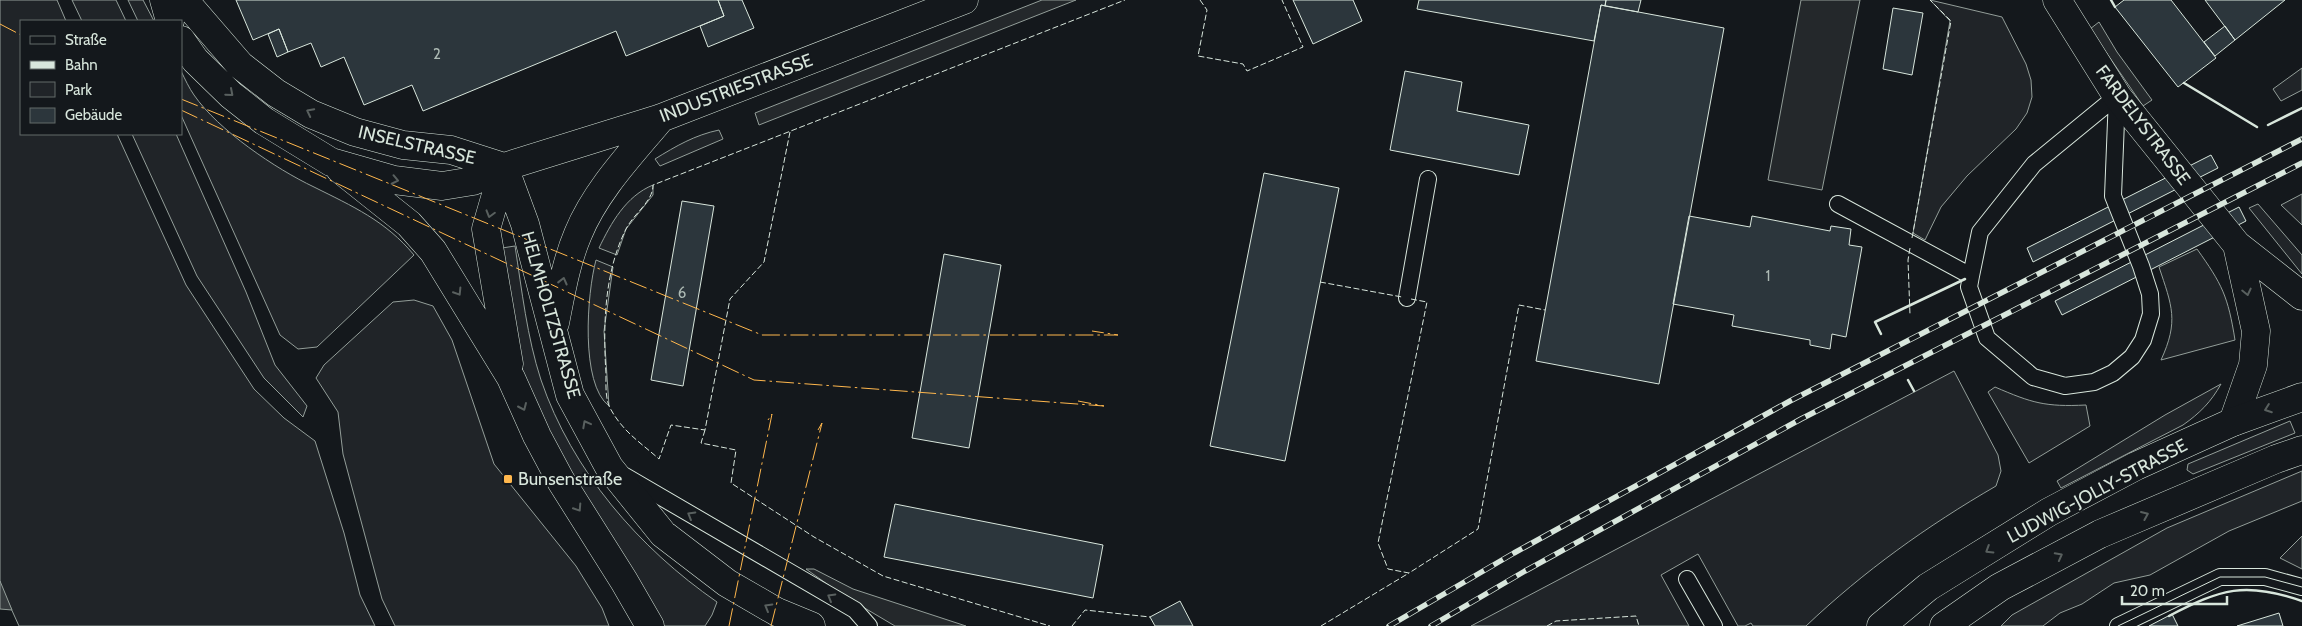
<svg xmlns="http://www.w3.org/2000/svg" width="2302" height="626" viewBox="0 0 2302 626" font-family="Cabin,sans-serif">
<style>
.green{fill:#202428;stroke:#939e99}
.parking{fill:#24282b;stroke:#939e99}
.water{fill:#363b3e;stroke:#939e99}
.building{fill:#2c363c;stroke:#d8e6dc}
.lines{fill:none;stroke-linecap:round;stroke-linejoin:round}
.service-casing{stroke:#d8e6dc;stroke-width:18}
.tertiary-casing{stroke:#d8e6dc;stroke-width:29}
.primary-casing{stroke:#d8e6dc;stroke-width:29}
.service{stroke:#14181c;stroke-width:16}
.tertiary{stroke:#14181c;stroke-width:28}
.primary{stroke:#14181c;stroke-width:28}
.tram{stroke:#d8e6dc;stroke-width:1}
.rail-casing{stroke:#d8e6dc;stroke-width:5.5}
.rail{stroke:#14181c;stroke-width:4;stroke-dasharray:11;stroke-linecap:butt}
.fence{stroke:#d8e6dc;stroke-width:1;stroke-dasharray:6 2.5;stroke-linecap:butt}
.wall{stroke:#d8e6dc;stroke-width:2.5}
.power{stroke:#ffb74d;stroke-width:1;stroke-dasharray:18 4 2.5 4;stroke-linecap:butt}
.oneway{stroke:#59605f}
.poi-dot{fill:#ffb74d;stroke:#14181c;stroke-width:2}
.labels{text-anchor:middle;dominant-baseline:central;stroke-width:4;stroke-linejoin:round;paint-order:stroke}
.number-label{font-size:15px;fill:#adbab4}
.street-label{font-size:18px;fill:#d8e6dc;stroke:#14181c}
.poi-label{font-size:18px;fill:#d8e6dc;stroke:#14181c;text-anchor:start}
</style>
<rect width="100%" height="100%" fill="#14181c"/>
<!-- green -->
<path class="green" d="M0,0H57L66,21H21V134H117L186,285L254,389L284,418L315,441L344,533L360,595L375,626H19L0,584Z
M72,0H116L126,21H82Z
M128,0H143L154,21H138Z
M1930,0L2002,17L2026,64L2031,80L2032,97L2027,113L2016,129L1967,176L1941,207L1925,240L1913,233L1950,21Z
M2302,68V90L2281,101L2273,89Z
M181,71C185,79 189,88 194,95C218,130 276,169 314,187C352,206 386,221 414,255L317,347L298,349L280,335L181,115Z
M719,130L723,139L660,166L655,159C676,146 695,135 719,130Z
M132,134H176L246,292L275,365L307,406L303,417L264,378L197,276Z
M653,185V195L626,229L617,255L599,248C611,223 626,196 653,185Z
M2302,194V225L2281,205Z
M2258,204L2302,255V274L2249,208Z
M515,246C522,291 527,337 541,380C572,471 639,548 717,602L712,615L705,626H664L571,475L526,384L515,340L502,248Z
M2197,249C2222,284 2228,296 2235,340L2161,360C2179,321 2172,306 2159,267Z
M596,260L613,267L604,331L609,406C580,384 587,293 596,260Z
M414,300L433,306L452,340L494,464L576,566L602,608L609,626H395L382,599L343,454L338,412L316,378L324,365L393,302Z
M1954,371L1998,455L2001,471L1996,486C1927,526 1864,571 1806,626H1753L1751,623L1745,626H1738L1698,554L1661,575L1689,626H1471Z
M2221,384C2211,402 2200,413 2183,425L2061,488L2057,481L2165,415Z
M1995,387C2032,403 2045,407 2086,405L2090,426L2029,463L1988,392Z
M2290,421L2295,433L2193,474L2187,470L2188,464Z
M2302,471V501L2229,531L2150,575L2114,583L2082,604L2060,613L2043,626H2001L2012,615L2167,528Z
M2302,536V569L2280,558Z"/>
<!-- parking -->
<path class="parking" d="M1042,0H1076L759,125L755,113Z
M1801,0H1860L1822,190L1768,180Z
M2099,22L2117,52L2152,100L2143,106L2090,29Z
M806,569H814L853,589L966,626H895L841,594Z"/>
<!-- water -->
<path class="water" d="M0,581L12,610L0,609Z"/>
<!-- building -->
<path class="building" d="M236,0H718L724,16L626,56L616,31L423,111L412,85L364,105L344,57L321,67L311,43L288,52L279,29L253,40Z
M718,0H742L754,28L708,47L700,26L724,16Z
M1293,0H1353L1362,21L1313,44Z
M1419,0H1606L1605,6L1601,5L1594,41L1417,9Z
M1606,0H1641L1638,12L1605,6Z
M2124,0H2171L2216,58L2178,87L2115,7Z
M2205,0H2285L2235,40Z
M1601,5L1724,28L1659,384L1536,361Z
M1893,8L1923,13L1912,75L1883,69Z
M2225,26L2235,40L2215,56L2204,42Z
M279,29L288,52L277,57L268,34Z
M1405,71L1462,82L1457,111L1529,125L1519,175L1390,150Z
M2211,155L2218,168L2033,262L2027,248Z
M1264,173L1339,188L1285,461L1210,446Z
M682,201L714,206L683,386L651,380Z
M2239,207L2246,221L2062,315L2055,301Z
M1689,216L1750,227L1752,216L1830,231L1831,226L1851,229L1849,245L1862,247L1846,337L1832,334L1830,349L1810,345V340L1732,326L1734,315L1673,304Z
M944,254L1001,265L969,448L912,438Z
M895,504L1103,545L1093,598L884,557Z
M1180,601L1193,626H1155L1150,617Z
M2279,613L2283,626H2237Z
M2172,614L2178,626H2149Z"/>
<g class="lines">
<defs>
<path id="service" d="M2117,96L2113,196L2141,266L2150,294L2151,314L2143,340L2132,357L2113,373L2094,382L2065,386L2033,377L1987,338L1969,287L1971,276L1980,232L2034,164Z
M1838,204L1971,276
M1407,298L1428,179
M625,476L855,610L869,626
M1687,579L1714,626
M2118,626L2220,577H2265L2302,587"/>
<path id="tertiary" d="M164,0L170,21
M184,0L240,65L276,93L311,114L355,132L403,145L451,150L504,167
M2057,0L2117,96L2237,245L2302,296
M181,40L195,60L231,95L264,121L331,162L394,180L442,186L473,181L504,167L661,118L964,0
M504,167L525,224L570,395L609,467L663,534L727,583L777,612L811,626
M504,167L486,229L509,364
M340,169L409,224L433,251L511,378L537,436L561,481L624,581L650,626
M555,323C561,293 566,262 578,234C596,190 632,153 661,118
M2233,422L2253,365L2256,331L2237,245"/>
<path id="primary" d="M1881,626L1928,587L2049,512L2136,466L2233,422L2302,397
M1944,626L2000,587L2100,534L2276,459L2302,450"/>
</defs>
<!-- service casing -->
<use href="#service" class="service-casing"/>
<!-- tertiary casing -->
<use href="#tertiary" class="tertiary-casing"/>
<!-- primary casing -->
<use href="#primary" class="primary-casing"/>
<!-- service -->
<use href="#service" class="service"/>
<!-- tertiary -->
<use href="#tertiary" class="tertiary"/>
<!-- primary -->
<use href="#primary" class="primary"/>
<!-- tram -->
<path class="tram" d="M2118,626L2220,577H2265L2302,587"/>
<defs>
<path id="rail" d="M1389,626L1514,553L1790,401L2302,139
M1431,626L1525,571L1801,419L2302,163"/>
</defs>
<!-- rail casing -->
<use href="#rail" class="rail-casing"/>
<!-- rail -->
<use href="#rail" class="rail"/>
<!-- fence -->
<path class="fence" d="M1200,0L1207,10L1198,56L1243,64L1247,71L1303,47L1282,0
M790,132L764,262L730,299L705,430L671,425L659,459C640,442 623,432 610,408C605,398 606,384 606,374C603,326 604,273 626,229C634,213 653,202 653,185L1125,0
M1912,238L1951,21L1930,0
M1910,248L1908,260L1910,315
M1320,282L1402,297
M1411,299L1427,302L1378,543L1388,569L1409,573L1478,529L1519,305L1545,310
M705,430L701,443L736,450L731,483L814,537L883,576L1050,626
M1072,626L1085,610L1150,617
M1321,626L1409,573
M1547,626L1556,621L1636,616L1639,626"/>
<!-- wall -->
<path class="wall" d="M2111,0L2115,7
M2184,83L2257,127
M2268,125L2302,108
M1881,334L1875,322L1965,279
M1908,380L1914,391
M2169,616C2221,589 2245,581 2302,601"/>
<!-- power -->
<path class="power" d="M0,24L21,35
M181,99L762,335H1118L1092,331
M181,110L754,380L1104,406L1078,401
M729,626L772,414L768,420
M771,626L822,423L818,430"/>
</g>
<!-- one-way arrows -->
<defs><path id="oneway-chevron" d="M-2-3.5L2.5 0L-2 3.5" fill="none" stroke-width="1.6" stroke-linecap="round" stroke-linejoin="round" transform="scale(1.25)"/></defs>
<g class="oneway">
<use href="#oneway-chevron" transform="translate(230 93) rotate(41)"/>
<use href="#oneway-chevron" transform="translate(310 112) rotate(-153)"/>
<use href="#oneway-chevron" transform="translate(395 180) rotate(12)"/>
<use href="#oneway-chevron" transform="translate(490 214) rotate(106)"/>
<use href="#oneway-chevron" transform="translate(563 281) rotate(-76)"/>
<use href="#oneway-chevron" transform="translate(458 292) rotate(58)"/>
<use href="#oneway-chevron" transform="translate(2247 292) rotate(77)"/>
<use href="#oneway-chevron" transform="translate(523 407) rotate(66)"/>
<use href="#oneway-chevron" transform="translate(2268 409) rotate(160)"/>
<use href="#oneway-chevron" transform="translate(586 424) rotate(-118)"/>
<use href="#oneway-chevron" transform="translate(578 508) rotate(57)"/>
<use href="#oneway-chevron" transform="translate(691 515) rotate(-150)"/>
<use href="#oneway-chevron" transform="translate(2145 515) rotate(-23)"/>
<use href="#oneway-chevron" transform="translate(1989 550) rotate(148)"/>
<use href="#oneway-chevron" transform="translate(2059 556) rotate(-28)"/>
<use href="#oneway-chevron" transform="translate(831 597) rotate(-150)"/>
<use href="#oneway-chevron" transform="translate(768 607) rotate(-150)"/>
</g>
<!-- markers -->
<rect class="poi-dot" x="503" y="474" width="10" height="10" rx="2.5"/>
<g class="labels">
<!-- number labels -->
<g class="number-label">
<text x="437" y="54">2</text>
<text x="1768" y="276">1</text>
<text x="682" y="293">6</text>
</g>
<!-- street labels -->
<g class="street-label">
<text transform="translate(736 88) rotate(-21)">INDUSTRIESTRASSE</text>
<text transform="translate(2143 125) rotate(53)">FARDELYSTRASSE</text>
<text transform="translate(417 145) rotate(13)">INSELSTRASSE</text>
<text transform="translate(551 315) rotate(74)">HELMHOLTZSTRASSE</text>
<text transform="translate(2097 491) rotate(-28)">LUDWIG-JOLLY-STRASSE</text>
</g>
<!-- poi labels -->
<g class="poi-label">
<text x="518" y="479">Bunsenstraße</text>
</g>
</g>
<!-- legend -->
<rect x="20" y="20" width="162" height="115" fill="#14181c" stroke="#626a69"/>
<rect x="30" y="36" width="25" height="8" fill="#14181c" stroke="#626a69"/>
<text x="65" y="45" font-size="15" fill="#d8e6dc">Straße</text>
<rect x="30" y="61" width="25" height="8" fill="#d8e6dc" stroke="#626a69"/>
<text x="65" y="70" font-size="15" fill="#d8e6dc">Bahn</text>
<rect x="30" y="82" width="25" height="15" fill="#202428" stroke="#626a69"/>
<text x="65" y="95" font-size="15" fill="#d8e6dc">Park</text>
<rect x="30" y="108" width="25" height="15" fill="#2c363c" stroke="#626a69"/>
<text x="65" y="120" font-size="15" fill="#d8e6dc">Gebäude</text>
<!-- scale -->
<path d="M2122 596v8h105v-8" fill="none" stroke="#d8e6dc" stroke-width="2.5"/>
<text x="2130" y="596" font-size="15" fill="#d8e6dc" stroke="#14181c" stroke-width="4" paint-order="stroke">20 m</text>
</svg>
